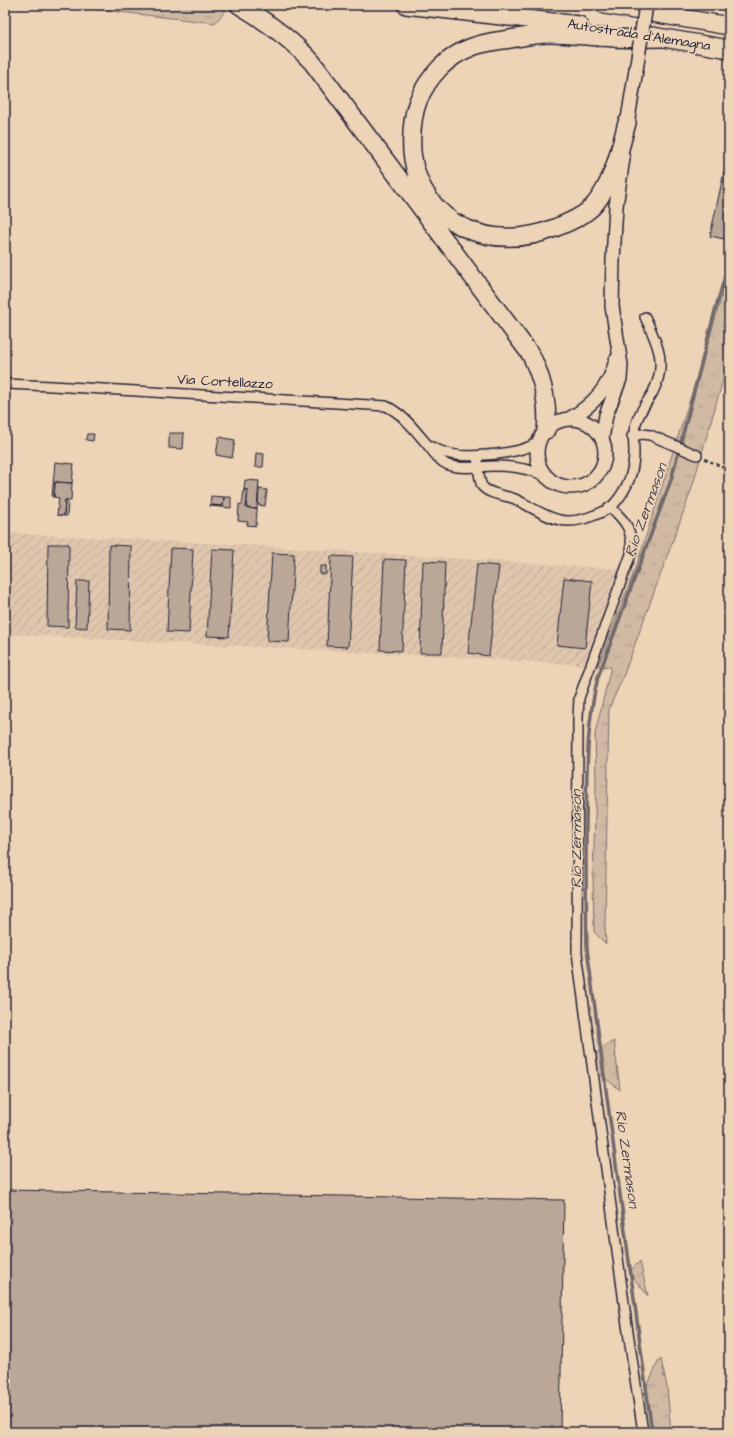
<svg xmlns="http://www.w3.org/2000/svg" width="734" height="1437" viewBox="0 0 734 1437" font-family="'Architects Daughter',sans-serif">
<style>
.industrial{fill:url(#industrial-furrows)}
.grass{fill:url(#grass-tufts);stroke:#7a6e70}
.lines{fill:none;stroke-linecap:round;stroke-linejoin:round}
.stream{stroke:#71676a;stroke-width:3.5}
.building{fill:#bba797;stroke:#22223b}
.street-casing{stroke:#22223b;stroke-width:12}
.secondary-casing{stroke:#22223b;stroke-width:16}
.highway-casing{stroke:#22223b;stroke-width:20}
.path{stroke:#22223b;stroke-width:2;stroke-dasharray:3 3;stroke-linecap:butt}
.street{stroke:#eed4b6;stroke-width:9}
.secondary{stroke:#eed4b6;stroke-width:13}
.highway{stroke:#eed4b6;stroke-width:17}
.secondary-bridge-casing{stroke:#22223b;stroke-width:16;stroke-linecap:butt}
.secondary-bridge{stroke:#eed4b6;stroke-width:13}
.labels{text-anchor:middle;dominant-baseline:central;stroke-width:3.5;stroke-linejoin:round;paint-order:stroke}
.street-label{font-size:14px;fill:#22223b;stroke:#eed4b6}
.water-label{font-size:15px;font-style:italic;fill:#4a4453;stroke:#eed4b6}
</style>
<defs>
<pattern id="industrial-furrows" width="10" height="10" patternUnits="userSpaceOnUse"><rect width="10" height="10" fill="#dfc6ad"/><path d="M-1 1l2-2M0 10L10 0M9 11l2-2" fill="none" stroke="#bfaa96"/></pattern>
<pattern id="grass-tufts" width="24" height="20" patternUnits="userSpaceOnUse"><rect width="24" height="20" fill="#d1baa4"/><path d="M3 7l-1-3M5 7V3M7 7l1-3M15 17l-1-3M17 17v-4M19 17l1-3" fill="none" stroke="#b3a08e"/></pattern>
</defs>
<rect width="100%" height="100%" fill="#eed4b6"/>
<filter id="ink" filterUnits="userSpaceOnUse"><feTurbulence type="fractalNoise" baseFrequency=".025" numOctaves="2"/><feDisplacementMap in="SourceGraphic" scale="8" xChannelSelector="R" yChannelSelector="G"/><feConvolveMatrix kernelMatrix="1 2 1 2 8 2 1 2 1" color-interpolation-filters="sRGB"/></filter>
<g filter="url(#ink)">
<!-- industrial -->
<path class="industrial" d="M5,533L266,546L635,570L598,666L473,658L5,634Z"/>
<!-- grass -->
<path class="grass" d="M58,5H210L226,10L215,23Z
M729,270V359L691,491L623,677L609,709L605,926L606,944L594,932L593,876L596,784L595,733L611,667L598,666L635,570L709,340Z
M614,1041L620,1090L590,1066C595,1052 601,1048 614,1041Z
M640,1261L641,1266L648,1296L629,1272Z
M661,1359L667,1387L671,1432H637V1410L658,1362Z"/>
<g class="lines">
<!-- stream -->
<path class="stream" d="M652,1432L587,949C586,907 586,865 586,823C587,774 586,725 598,677L671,480L716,307L729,263"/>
</g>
<!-- building -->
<path class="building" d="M729,149V240L710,236Z
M169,433H184L183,449L169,448Z
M87,434H94L93,441L86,440Z
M219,437L235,440L232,458L216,455Z
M256,453L264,454L263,467H255Z
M55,462L74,464L72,483L55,482L54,497H52Z
M245,480L259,481L257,509L246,508L248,490H244Z
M55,482L72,483L71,501L65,500L64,516L57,515L59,498L54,497Z
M259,489L267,490L265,506L258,505Z
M244,490H248L246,508L257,509L256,526L247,525L248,522L238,521L239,504L242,505Z
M211,496L224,497L223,506L210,505Z
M224,497H231V508L210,506V505L223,506Z
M65,500H68L67,516H64Z
M5,543H8L7,624H5Z
M48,544H69L68,627L47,626Z
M109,545L131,546L130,630L108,629Z
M171,548L193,549L189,633L167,632Z
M212,549L234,550L229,637L207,636Z
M272,553L294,554L289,642L267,641Z
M331,556L353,557L348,647L327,646Z
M384,559L406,560L402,651L380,650Z
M423,561L445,562L442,653H420Z
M477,564L499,566L489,656L468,653Z
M320,566H326V574H320Z
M564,578L592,581L585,648L557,645Z
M77,581H89L87,628L75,627Z
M5,1190L564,1200L560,1432H242L5,1428Z
M67,1429L233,1432H67Z"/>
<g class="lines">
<defs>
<path id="street" d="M5,384L52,386L386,406C403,414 414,429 426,443C433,451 438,461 448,465C463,470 479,466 494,466C512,466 529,468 545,476
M632,436L642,434L650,435L697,455
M432,447C453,459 474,456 497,454C512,452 525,450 539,442
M477,456C478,463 479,481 482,486C489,495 506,495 515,499C546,514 559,530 595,515C601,513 611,508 615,503C627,489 634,472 634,453C634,442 632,434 636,423C639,413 646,403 652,394C668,364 658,345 645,317
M610,507C627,522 633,531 631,554L579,698L578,718L577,953L627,1325L643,1432"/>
<path id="secondary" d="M626,131L636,70
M537 453a34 34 0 1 1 68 0a34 34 0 1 1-68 0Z
M569,419C592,406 610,387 616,360
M602,439L606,415L620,379L621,365L612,306L613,260L616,206L623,158"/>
<path id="highway" d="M239,5C266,21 291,39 312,62L531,355C542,378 549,405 546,430
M406,5L579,25
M605,5L729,26
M652,36L729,49
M627,123C619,151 614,180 595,204C586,215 570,222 557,227C493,255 420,225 412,152C411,134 412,117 418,101C428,77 447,56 472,47C484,42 497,41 510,39C523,37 536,34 549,34C570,34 592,37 614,38C630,39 646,38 662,38"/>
</defs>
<!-- street casing -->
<use href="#street" class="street-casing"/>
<!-- secondary casing -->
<use href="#secondary" class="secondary-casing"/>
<!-- highway casing -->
<use href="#highway" class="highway-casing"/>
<!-- path -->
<path class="path" d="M705,459L729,470"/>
<!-- street -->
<use href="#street" class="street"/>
<!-- secondary -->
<use href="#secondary" class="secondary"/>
<!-- highway -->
<use href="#highway" class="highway"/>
<defs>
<path id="secondary-bridge" d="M636,70L646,5"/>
</defs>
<!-- secondary-bridge casing -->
<use href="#secondary-bridge" class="secondary-bridge-casing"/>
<!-- secondary-bridge -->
<use href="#secondary-bridge" class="secondary-bridge"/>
</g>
</g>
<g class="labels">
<!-- street labels -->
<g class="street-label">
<text transform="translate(639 35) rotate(9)">Autostrada d'Alemagna</text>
<text transform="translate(225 382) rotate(3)">Via Cortellazzo</text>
</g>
<!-- water labels -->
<g class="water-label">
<text transform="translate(646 510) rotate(-70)">Rio Zermason</text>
<text transform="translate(576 839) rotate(-90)">Rio Zermason</text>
<text transform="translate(627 1159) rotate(82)">Rio Zermason</text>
</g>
</g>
<!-- margin -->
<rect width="734" height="1437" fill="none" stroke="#eed4b6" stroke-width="20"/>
<rect x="10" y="10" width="714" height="1417" fill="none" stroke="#22223b" stroke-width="1.5" filter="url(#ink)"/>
</svg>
